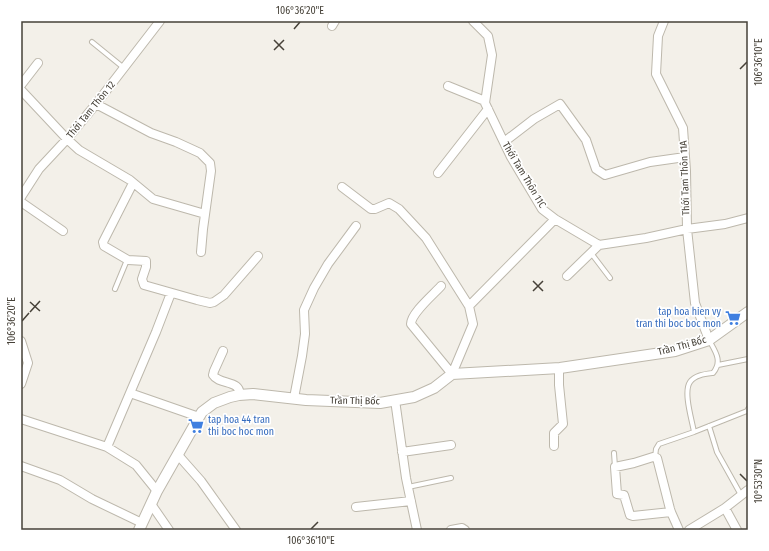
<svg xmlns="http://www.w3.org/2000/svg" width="769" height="551" viewBox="0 0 769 551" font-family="'Fira Sans Condensed',sans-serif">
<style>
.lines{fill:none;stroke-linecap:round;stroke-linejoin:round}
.service-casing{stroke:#bdb8ac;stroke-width:6}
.minor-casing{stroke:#bdb8ac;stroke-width:10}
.tertiary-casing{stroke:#bdb8ac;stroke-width:12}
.service{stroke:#fff;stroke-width:4}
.minor{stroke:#fff;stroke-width:8}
.tertiary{stroke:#fff;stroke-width:10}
.ticks{fill:none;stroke:#464138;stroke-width:1.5}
.labels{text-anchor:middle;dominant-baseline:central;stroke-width:3.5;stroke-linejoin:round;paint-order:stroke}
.street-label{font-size:10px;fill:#464138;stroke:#fff}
.shop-label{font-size:10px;fill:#366cbe;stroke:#fff;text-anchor:end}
.neatline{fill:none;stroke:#464138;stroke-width:1.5}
.ticks-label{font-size:10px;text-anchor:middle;fill:#464138}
</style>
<rect width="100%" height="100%" fill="#f3f0e9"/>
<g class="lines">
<defs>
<path id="service" d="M92,42L124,68
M591,253L610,278
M115,289L127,260
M718,365L748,359
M709,426L717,452L741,495
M694,432L747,411L748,409
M614,453L615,467
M655,457L656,449L659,444L694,432C692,420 683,392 690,382C695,375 705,374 713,373C723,361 715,351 709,340
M408,487L451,478"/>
<path id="minor" d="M473,21L488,36L492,55L485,103L511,157L542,209L555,219L599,245L646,238L687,229L725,224L748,218
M664,21L658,36L656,74L683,128L686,171L687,229L695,303L709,340
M332,26L335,21
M21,85L38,63
M448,86L485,101
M21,90L67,139L79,150L130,180L153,199L205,214
M96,104L151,133L176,142L200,153L210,163L211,171L203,229L201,252
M504,142L534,119L560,104L586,140L596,169L605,175L650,162L685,157
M438,173L488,109
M133,183L103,242L104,246L128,260L146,261V267L142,279L144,285L197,300L210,303L214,302L224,295L258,256
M342,187L371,209H375L389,203L399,209L426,238L469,306L473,324L452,374L411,324C411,313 434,294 441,286
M21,197L39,169L67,139L96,104L160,21
M21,202L63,231
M567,276L599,245
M171,293L156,332L130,393L199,417
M469,306L555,219
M21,341L28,363L21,384
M223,351L214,371L213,375C219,385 242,380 239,395
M294,398L302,356L305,334L304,310L314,288L328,264L356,226
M395,400L406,478L417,530
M21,419L107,447L136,465L157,491
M554,446V433L563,424L559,385V368
M107,447L130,393
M402,452L451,445
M178,455L201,481L236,530
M21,466L60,480L92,499L142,523
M151,504L169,530
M356,507L411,501
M671,512L633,516L630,515L624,495L617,494L615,467L634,463L653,457L657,458L670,509L671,512L679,530
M451,530L462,528L465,530
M689,530L725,508
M737,530L725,508L748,490"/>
<path id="tertiary" d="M139,530L157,491L199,417L202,412L214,403L230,397L239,395L253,394L306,400L380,403L414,397L434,388L452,374L560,368L675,351L709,340L748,312"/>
</defs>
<!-- service casing -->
<use href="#service" class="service-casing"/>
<!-- minor casing -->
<use href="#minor" class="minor-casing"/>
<!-- tertiary casing -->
<use href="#tertiary" class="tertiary-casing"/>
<!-- service -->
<use href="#service" class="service"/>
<!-- minor -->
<use href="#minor" class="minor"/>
<!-- tertiary -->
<use href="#tertiary" class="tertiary"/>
</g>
<!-- ticks -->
<path class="ticks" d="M294,29L300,22M274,40L284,50M274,50L284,40M740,69L747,62M533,281L543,291M533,291L543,281M30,302L40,311M30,312L40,301M22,321L29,313M740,474L747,481M311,529L318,522"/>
<!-- icons -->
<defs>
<symbol id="supermarket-bare" viewBox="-9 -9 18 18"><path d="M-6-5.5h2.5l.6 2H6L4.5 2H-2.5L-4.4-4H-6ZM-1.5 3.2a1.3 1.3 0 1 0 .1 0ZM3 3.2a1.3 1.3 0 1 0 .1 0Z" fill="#3f7fe0" stroke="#fff" stroke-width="2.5" paint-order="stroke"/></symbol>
</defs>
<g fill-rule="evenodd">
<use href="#supermarket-bare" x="722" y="307" width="22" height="22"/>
<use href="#supermarket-bare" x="185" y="415" width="22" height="22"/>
</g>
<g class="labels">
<!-- street labels -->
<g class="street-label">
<text transform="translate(91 110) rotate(-51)">Thới Tam Thôn 12</text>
<text transform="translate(524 175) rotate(59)">Thới Tam Thôn 11C</text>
<text transform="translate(685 178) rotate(-92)">Thới Tam Thôn 11A</text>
<text transform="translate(682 346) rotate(-15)">Trần Thị Bốc</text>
<text transform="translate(355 401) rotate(1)">Trần Thị Bốc</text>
</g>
<!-- shop labels -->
<g class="shop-label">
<text x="721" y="312">tap hoa hien vy<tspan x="721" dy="12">tran thi boc boc mon</tspan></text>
<text x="208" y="420" text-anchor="start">tap hoa 44 tran<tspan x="208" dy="12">thi boc hoc mon</tspan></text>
</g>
</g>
<!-- border -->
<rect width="769" height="551" fill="none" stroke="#ffffff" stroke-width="44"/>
<rect x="22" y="22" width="725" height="507" class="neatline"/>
<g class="ticks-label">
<text x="300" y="14">106°36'20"E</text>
<text transform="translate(758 62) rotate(-90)" y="4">106°36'10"E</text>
<text transform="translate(11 321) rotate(-90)" y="4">106°36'20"E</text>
<text transform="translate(758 481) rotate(-90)" y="4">10°53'30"N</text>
<text x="311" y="544">106°36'10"E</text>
</g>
</svg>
